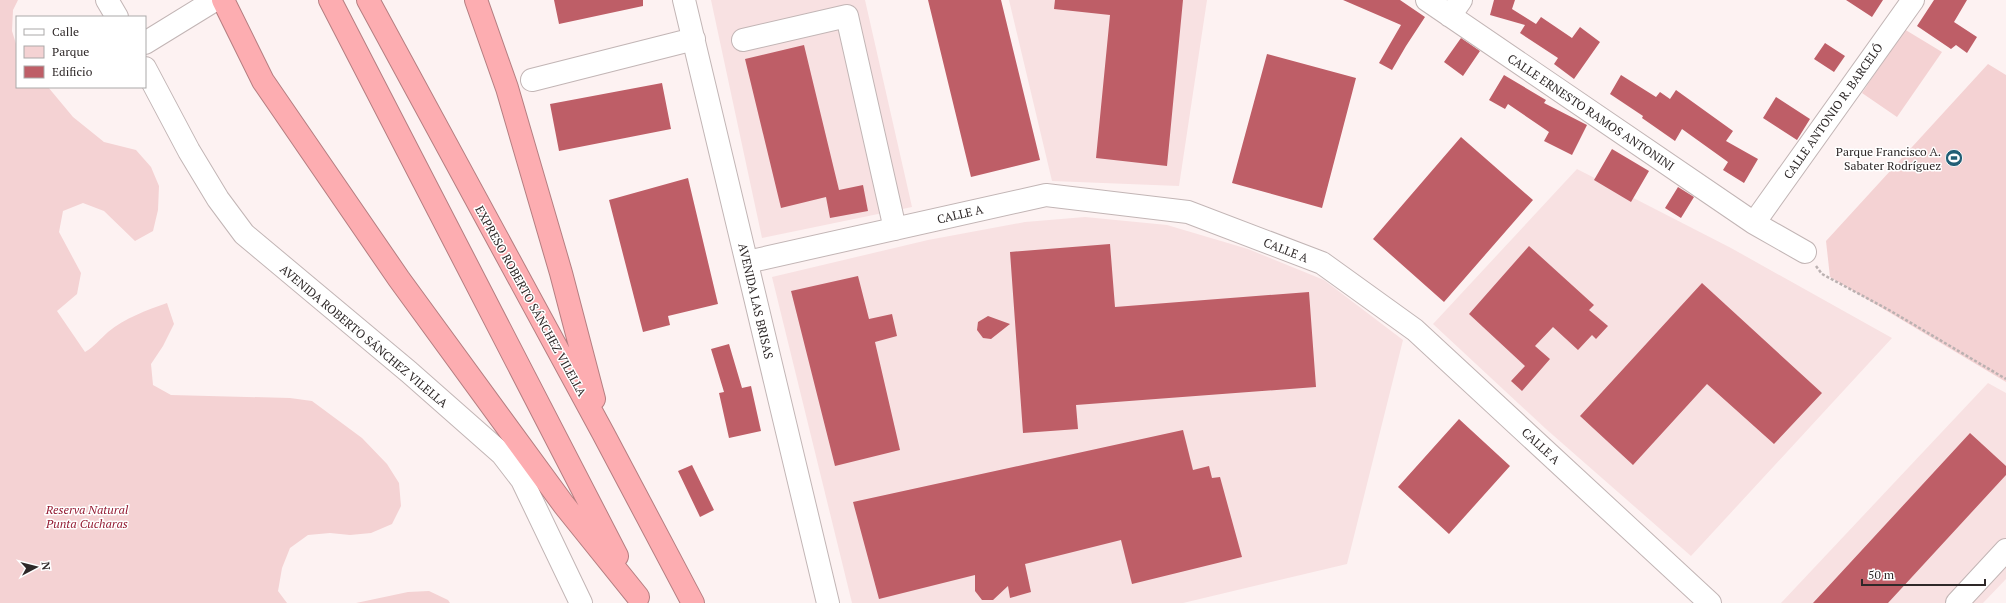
<svg xmlns="http://www.w3.org/2000/svg" width="2006" height="603" viewBox="0 0 2006 603" font-family="'PT Serif',serif">
<style>
.built{fill:#f8e1e2}
.green{fill:#f4d2d3}
.building{fill:#be5e67}
.lines{fill:none;stroke-linecap:round;stroke-linejoin:round}
.minor-casing{stroke:#c2b5b5;stroke-width:24}
.highway-casing{stroke:#b57e81;stroke-width:24}
.path{stroke:#bbb1b1;stroke-width:2.5;stroke-dasharray:3 2;stroke-linecap:butt}
.minor{stroke:#fff;stroke-width:22}
.highway{stroke:#fdadb1;stroke-width:22}
.labels{text-anchor:middle;dominant-baseline:central;stroke-width:3;stroke-linejoin:round;paint-order:stroke}
.street-label{font-size:12px;fill:#2e2828;stroke:#fff}
.poi-label{font-size:12px;fill:#2e2828;stroke:#fff;text-anchor:end}
.park-label{font-size:12px;font-style:italic;fill:#951e35;stroke:#fff}
</style>
<rect width="100%" height="100%" fill="#fdf2f2"/>
<!-- built -->
<path class="built" d="M711,0H865L912,207L762,238Z
M1009,0H1207L1179,186L1052,181Z
M1577,169L1731,248L1892,338L1691,556L1546,429L1433,324Z
M1085,217L1167,225L1248,249L1324,280L1403,340L1347,564L1183,603H852L772,277L928,240L1025,222Z
M1988,383L2006,393V579L1983,603H1781Z"/>
<!-- green -->
<path class="green" d="M0,0H18L13,10L12,31L17,47V87H48L73,117L104,142L136,150L151,167L159,186L158,210L153,231L135,241L104,211L83,203L63,211L59,232L81,273L77,294L57,311L85,352C94,347 100,339 108,332C125,318 147,310 167,303L174,324L163,346L151,364L153,385L171,395L290,398L312,401L362,438L387,464L399,483L401,506L392,524L371,533L350,535L330,533L308,535L290,548L282,568L278,591L287,603H0Z
M1904,29L1942,52L1897,117L1862,93Z
M1988,64L2006,75V382L1830,277L1826,241Z
M429,591L448,600L450,603H356L408,592Z"/>
<!-- building -->
<path class="building" d="M554,0H643V6L559,24Z
M928,0H1001L1040,160L971,177Z
M1055,0H1183L1167,166L1096,158L1110,15L1054,9Z
M1343,0H1400L1425,17L1406,46L1392,70L1379,63L1401,25Z
M1494,0H1515L1512,9L1536,24L1541,17L1572,38L1580,27L1600,42L1574,79L1554,64L1558,58L1520,33L1525,25L1490,15Z
M1846,0H1883L1872,17Z
M1934,0H1967L1954,22L1977,37L1967,53L1956,45L1951,49L1917,26Z
M1461,38L1480,51L1463,76L1444,62Z
M1825,43L1845,56L1834,72L1814,59Z
M804,45L839,190L863,185L868,211L830,218L826,197L781,208L745,59Z
M1267,54L1356,78L1322,208L1232,183Z
M1504,75L1546,100L1544,103L1587,125L1572,155L1544,141L1549,132L1508,104L1505,109L1489,100Z
M1621,75L1656,97L1660,92L1670,99L1676,90L1733,131L1726,141L1758,159L1744,183L1723,170L1728,162L1682,129L1675,141L1642,118L1643,116L1610,94Z
M662,83L671,129L559,151L550,104Z
M1776,97L1810,119L1797,140L1763,118Z
M1461,137L1533,200L1444,302L1373,239Z
M1612,149L1649,171L1631,202L1594,180Z
M688,178L718,304L668,316L670,325L643,332L609,200Z
M1678,187L1694,197L1681,218L1665,208Z
M1110,244L1115,307L1309,292L1316,387L1076,405L1078,429L1023,433L1010,252Z
M1529,246L1594,305L1589,310L1608,326L1596,339L1592,335L1578,350L1553,327L1535,346L1550,359L1522,391L1511,381L1525,366L1469,314Z
M858,276L869,319L892,314L897,336L875,342L900,450L835,466L791,291Z
M1702,283L1822,393L1774,444L1707,384L1633,465L1580,416Z
M988,316L1010,324L991,339L983,338L977,330L978,322Z
M729,344L742,388L751,386L761,431L729,438L719,393L724,392L711,349Z
M1459,419L1510,466L1449,534L1398,487Z
M1183,430L1193,470L1209,466L1212,478L1220,477L1242,557L1132,584L1121,540L1025,564L1031,592L1010,598L1008,586L993,600H982L975,591V575L879,599L853,502Z
M1970,433L2006,466V475L1888,603H1813Z
M692,465L714,510L700,517L678,471Z"/>
<g class="lines">
<defs>
<path id="minor" d="M107,0L117,17
M684,0L828,603
M1427,0L1754,223L1805,252
M1450,16L1461,0
M743,40L847,16L895,229
M145,43L215,0
M145,68L189,151L218,199L244,234L409,372L502,454L522,480L581,603
M532,80L694,39
M1754,223L1913,0
M747,262L1046,195L1188,212L1322,263L1415,330L1710,603
M1957,603L2006,550"/>
<path id="highway" d="M223,0L263,81L399,279L564,505L638,597
M330,0L617,556
M368,0L603,433L693,603
M476,0L507,88L561,273L594,399"/>
</defs>
<!-- minor casing -->
<use href="#minor" class="minor-casing"/>
<!-- highway casing -->
<use href="#highway" class="highway-casing"/>
<!-- path -->
<path class="path" d="M1816,266L1822,274L1889,310L2006,379"/>
<!-- minor -->
<use href="#minor" class="minor"/>
<!-- highway -->
<use href="#highway" class="highway"/>
</g>
<!-- icons -->
<defs>
<symbol id="stadium-disc" viewBox="-11 -11 22 22"><circle r="9.5" fill="#205e75" stroke="#fff"/><path d="M0-5a6.5 5 0 1 0 0 10a6.5 5 0 1 0 0-10ZM-3.5-1.8h7v3.6h-7Z" fill="#fff"/></symbol>
</defs>
<g fill-rule="evenodd">
<use href="#stadium-disc" x="1944" y="148" width="20" height="20"/>
</g>
<g class="labels">
<!-- street labels -->
<g class="street-label">
<text transform="translate(1833 111) rotate(-55)">CALLE ANTONIO R. BARCELÓ</text>
<text transform="translate(1591 112) rotate(34)">CALLE ERNESTO RAMOS ANTONINI</text>
<text transform="translate(960 214) rotate(-13)">CALLE A</text>
<text transform="translate(1286 250) rotate(21)">CALLE A</text>
<text transform="translate(531 301) rotate(61)">EXPRESO ROBERTO SÁNCHEZ VILELLA</text>
<text transform="translate(756 301) rotate(77)">AVENIDA LAS BRISAS</text>
<text transform="translate(364 336) rotate(40)">AVENIDA ROBERTO SÁNCHEZ VILELLA</text>
<text transform="translate(1541 446) rotate(43)">CALLE A</text>
</g>
<!-- poi labels -->
<g class="poi-label">
<text x="1941" y="151">Parque Francisco A.<tspan x="1941" dy="14">Sabater Rodríguez</tspan></text>
</g>
<!-- park labels -->
<g class="park-label">
<text x="87" y="509">Reserva Natural<tspan x="87" dy="14">Punta Cucharas</tspan></text>
</g>
</g>
<!-- legend -->
<rect x="16" y="16" width="130" height="72" fill="#ffffff" stroke="#aba9a9"/>
<rect x="24" y="29" width="20" height="6" fill="#ffffff" stroke="#aba9a9"/>
<text x="52" y="36" font-size="12" fill="#2e2828">Calle</text>
<rect x="24" y="46" width="20" height="12" fill="#f4d2d3" stroke="#aba9a9"/>
<text x="52" y="56" font-size="12" fill="#2e2828">Parque</text>
<rect x="24" y="66" width="20" height="12" fill="#be5e67" stroke="#aba9a9"/>
<text x="52" y="76" font-size="12" fill="#2e2828">Edificio</text>
<!-- north arrow -->
<g transform="translate(36 567) rotate(83)" stroke="#ffffff" stroke-width="3" paint-order="stroke">
<path d="M0-3L7 15L0 10L-7 15Z" fill="#2e2828"/>
<text y="-6" font-size="11" font-weight="bold" text-anchor="middle" fill="#2e2828">N</text>
</g>
<!-- scale -->
<path d="M1862 579v6h123v-6" fill="none" stroke="#2e2828" stroke-width="2"/>
<text x="1868" y="579" font-size="12" fill="#2e2828" stroke="#ffffff" stroke-width="3" paint-order="stroke">50 m</text>
</svg>
